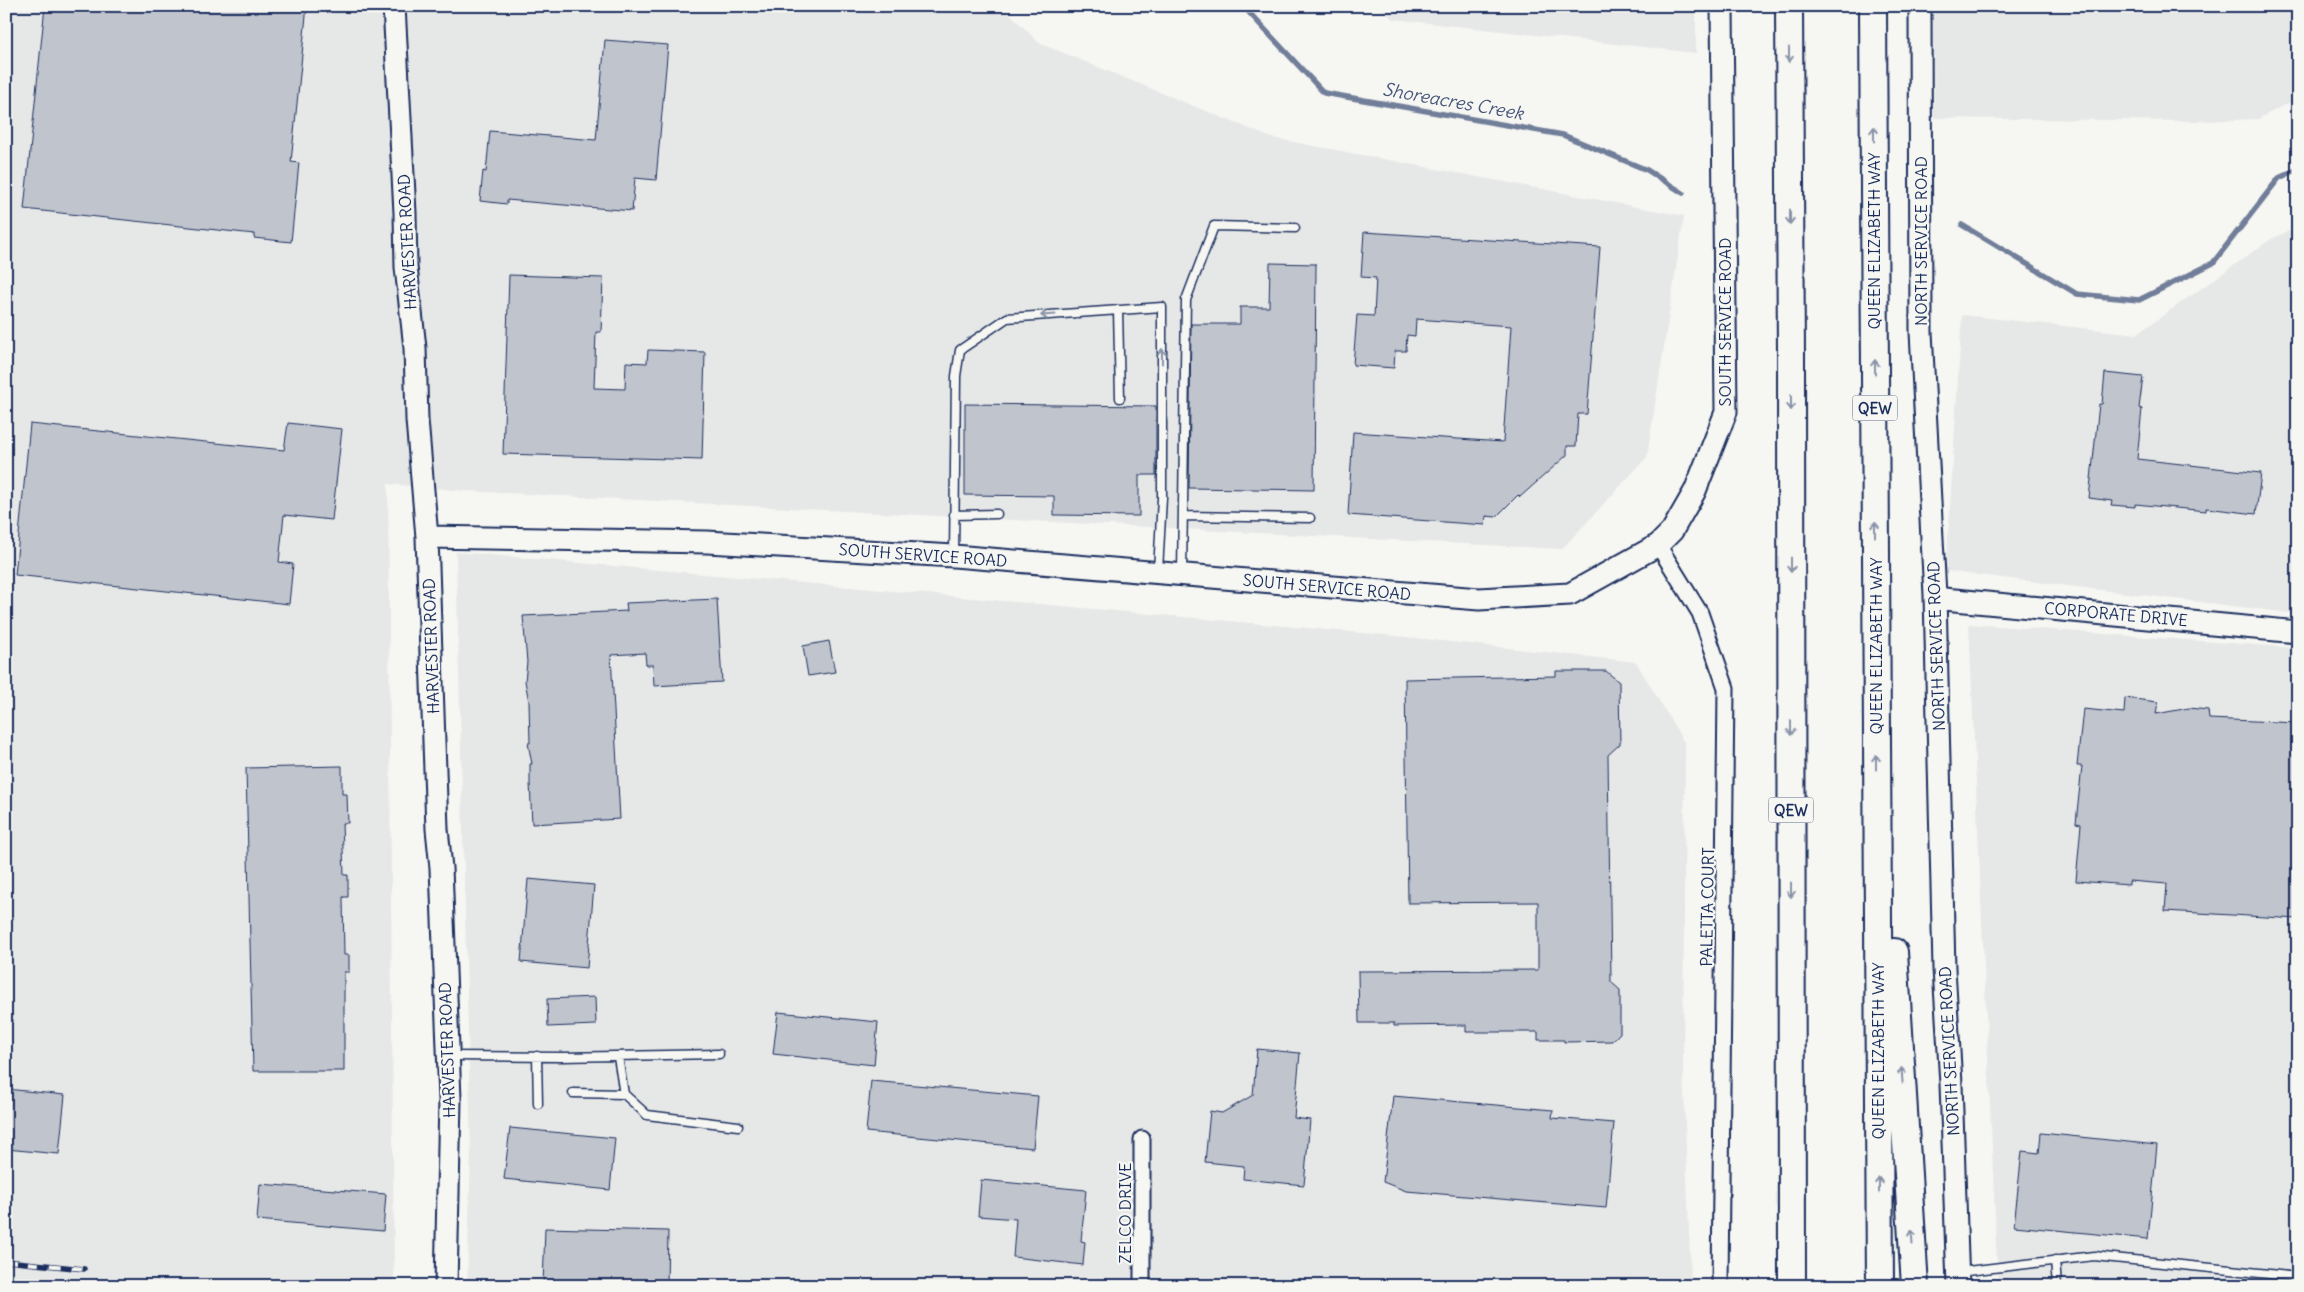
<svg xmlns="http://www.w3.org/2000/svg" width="2304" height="1292" viewBox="0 0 2304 1292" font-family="Delius,sans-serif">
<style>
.built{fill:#e6e7e7}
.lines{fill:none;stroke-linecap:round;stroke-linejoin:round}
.stream{stroke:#717e99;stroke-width:5.5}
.building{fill:#c0c4cd;stroke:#1b2f5e}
.lane-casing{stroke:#1b2f5e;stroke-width:11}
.street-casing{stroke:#1b2f5e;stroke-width:19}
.secondary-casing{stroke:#1b2f5e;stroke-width:25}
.highway-casing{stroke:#1b2f5e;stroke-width:30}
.lane{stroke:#f6f6f2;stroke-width:8}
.street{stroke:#f6f6f2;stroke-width:15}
.secondary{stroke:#f6f6f2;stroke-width:21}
.highway{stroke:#f6f6f2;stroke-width:26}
.rail-casing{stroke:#1b2f5e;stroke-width:5.5}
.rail{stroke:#f6f6f2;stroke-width:4;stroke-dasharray:11;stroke-linecap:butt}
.oneway{stroke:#8892a8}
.labels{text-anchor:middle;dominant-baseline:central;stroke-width:4.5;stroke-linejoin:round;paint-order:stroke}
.shield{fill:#f6f6f2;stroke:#5d6b8a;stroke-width:1}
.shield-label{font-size:15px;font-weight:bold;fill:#1b2f5e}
.street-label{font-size:16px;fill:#1b2f5e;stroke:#f6f6f2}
.water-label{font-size:18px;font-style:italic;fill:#46567b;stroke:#f6f6f2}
</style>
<rect width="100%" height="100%" fill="#f6f6f2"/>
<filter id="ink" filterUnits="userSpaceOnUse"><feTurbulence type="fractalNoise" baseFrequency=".02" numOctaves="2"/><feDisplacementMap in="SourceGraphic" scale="10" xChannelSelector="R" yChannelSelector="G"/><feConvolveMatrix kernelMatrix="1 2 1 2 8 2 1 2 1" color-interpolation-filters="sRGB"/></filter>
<g filter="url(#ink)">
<!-- built -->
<path class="built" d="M6,6H1002L1039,43L1272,138L1684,216L1647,457L1562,549L467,491L388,484L394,1286H6Z
M1378,6H1696V53L1393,19Z
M1933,6H2298V98L2258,119L2199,121L1934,118Z
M2298,227V614L1946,571L1962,315L2137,334L2271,239Z
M456,552L1396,636L1636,662L1685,744L1683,1068L1691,1286H467L471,1150Z
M1969,624L2298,648V1286H1998Z"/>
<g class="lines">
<!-- stream -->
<path class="stream" d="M1243,6L1324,93L1563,135L1647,170L1683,193
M1962,225L2077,294L2139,300L2213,263L2279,178L2298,169"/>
</g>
<!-- building -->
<path class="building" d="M45,6H307L291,162L299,163L291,242L254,238V234L24,209Z
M605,40L668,45L656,180L635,178L632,211L507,200V204L480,201L483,171L486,172L490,131L596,140Z
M1364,232L1600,247L1587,414H1578L1576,446H1567V455L1520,497L1518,495L1496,517L1486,516L1485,525L1348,515L1353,432L1503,442L1511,326L1416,319L1415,336L1407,335L1406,351H1395L1394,368L1353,365L1357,315L1374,316L1376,278L1361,277Z
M1270,263L1316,264L1314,490L1189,488L1191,324H1240V307H1269Z
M509,275L603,278L601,332H596L594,388L625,389L626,362L647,363L648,350L705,352L702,460L503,454Z
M2105,373L2143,377L2139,408L2142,409L2137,459L2261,473L2256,514L2206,508V511L2135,504V507L2111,505L2112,501L2089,498L2099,404H2102Z
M965,404L1156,406V475H1139V516L1054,515V496L965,495Z
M288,423L342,429L332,520L284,515L279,562L293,564L289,604L15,575L30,424L284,450Z
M717,599L722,682L654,686L653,665H646L645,653L611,655L620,819L532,824L530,783V764H532L528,743H530L529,702L525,681L527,662L523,616L627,611L626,603Z
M829,641L835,672L808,676L803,646Z
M1556,671H1606L1619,682L1620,744L1608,755L1611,982L1620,990V1033L1612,1041L1564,1042V1040H1538V1032H1466V1025L1394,1026V1023H1359L1358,971L1538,970V902L1408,903L1405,679L1556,676Z
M2125,698L2158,702L2156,714L2189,708L2208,710L2209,719L2298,723V919L2165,911L2167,884L2129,881V885L2076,881L2081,824L2076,823L2082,766H2077L2083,709L2124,713Z
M342,766V794H347L348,823H342L344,875H348V897H343L344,955H349V972H344V1071H253L246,768Z
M528,879L594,885L587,968L521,962Z
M595,997L596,1025L548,1027L547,999Z
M778,1012L878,1022L874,1065L773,1054Z
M1257,1049L1300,1053L1294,1118L1310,1120L1304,1185L1243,1179L1244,1166L1205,1162L1210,1111L1222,1113L1253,1095Z
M871,1081L1038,1096L1033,1148L866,1132Z
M6,1089L65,1095L59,1154L6,1149Z
M1393,1096L1553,1110L1552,1118L1614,1123L1606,1208L1406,1191L1383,1182Z
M510,1128L615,1138L610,1190L504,1179Z
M2041,1133L2157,1145L2148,1239L2014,1226L2022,1151L2039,1153Z
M981,1180L1086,1190L1081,1241L1085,1242L1083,1265L1013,1257L1016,1219L978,1216Z
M260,1184L386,1194L383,1231L257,1220Z
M545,1228L668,1231L667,1286H543Z"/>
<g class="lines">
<defs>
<path id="lane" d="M1118,310L1120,398
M954,515L997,514
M1183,516L1310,518
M954,555L956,376L960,350L1007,318L1162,307V498L1158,571
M1182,573L1186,300L1214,226L1295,228
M451,1056L562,1057L719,1054
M537,1056L538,1104
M618,1057L624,1094L647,1115L738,1126
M573,1093L624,1094
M2055,1260L2057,1286
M1959,1272L2094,1256L2298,1277"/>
<path id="street" d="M1658,545L1700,613L1726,688L1720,1286
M1142,1286V1139"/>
<path id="secondary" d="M394,6L405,213L406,267L415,348L417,420L427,537L437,829L441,868L450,1099L446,1286
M1920,6L1921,332L1935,595L1944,969L1951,1084L1958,1286
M427,537L707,542L954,556L1479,599L1570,594L1658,545L1672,531L1695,491L1726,412L1722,6
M1935,595L1944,599L2298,632"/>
<path id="highway" d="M1789,6L1791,354L1792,1286
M1873,6L1880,1286
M1894,952L1915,1286"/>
</defs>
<!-- lane casing -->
<use href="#lane" class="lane-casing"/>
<!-- street casing -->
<use href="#street" class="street-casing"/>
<!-- secondary casing -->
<use href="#secondary" class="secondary-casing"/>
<!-- highway casing -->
<use href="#highway" class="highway-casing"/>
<!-- lane -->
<use href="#lane" class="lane"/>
<!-- street -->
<use href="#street" class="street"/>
<!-- secondary -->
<use href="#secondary" class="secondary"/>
<!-- highway -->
<use href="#highway" class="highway"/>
<defs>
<path id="rail" d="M6,1261L84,1269"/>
</defs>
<!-- rail casing -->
<use href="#rail" class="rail-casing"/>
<!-- rail -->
<use href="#rail" class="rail"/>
</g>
<!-- one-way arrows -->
<defs><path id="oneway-shaft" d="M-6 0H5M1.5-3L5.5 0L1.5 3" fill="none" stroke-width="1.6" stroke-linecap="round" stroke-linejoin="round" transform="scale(1.25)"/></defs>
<g class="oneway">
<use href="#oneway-shaft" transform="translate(1789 55) rotate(90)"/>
<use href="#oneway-shaft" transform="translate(1874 134) rotate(-90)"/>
<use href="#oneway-shaft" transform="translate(1790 217) rotate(90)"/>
<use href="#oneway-shaft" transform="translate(1048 315) rotate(176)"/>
<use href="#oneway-shaft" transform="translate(1162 356) rotate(-90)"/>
<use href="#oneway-shaft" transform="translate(1875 367) rotate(-90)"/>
<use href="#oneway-shaft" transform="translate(1791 403) rotate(90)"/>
<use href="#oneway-shaft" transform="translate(1875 529) rotate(-90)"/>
<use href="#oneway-shaft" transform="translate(1791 565) rotate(90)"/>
<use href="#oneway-shaft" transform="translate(1791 728) rotate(90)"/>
<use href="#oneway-shaft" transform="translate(1876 762) rotate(-90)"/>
<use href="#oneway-shaft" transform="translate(1791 890) rotate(90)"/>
<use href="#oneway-shaft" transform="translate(1902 1075) rotate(-94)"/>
<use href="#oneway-shaft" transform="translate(1879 1185) rotate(-90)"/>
<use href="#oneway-shaft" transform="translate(1912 1237) rotate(-94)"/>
</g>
</g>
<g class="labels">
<!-- shield labels -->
<g class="shield">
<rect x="1852.5" y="395.5" width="45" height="25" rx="4"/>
<rect x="1768.5" y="797.5" width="45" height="25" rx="4"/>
</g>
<g class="shield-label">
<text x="1875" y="408">QEW</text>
<text x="1791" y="810">QEW</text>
</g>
<!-- street labels -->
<g class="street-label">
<text transform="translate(1874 241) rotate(-90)">QUEEN ELIZABETH WAY</text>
<text transform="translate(1921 241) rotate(-90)">NORTH SERVICE ROAD</text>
<text transform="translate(407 242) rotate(-93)">HARVESTER ROAD</text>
<text transform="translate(1725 322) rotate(-90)">SOUTH SERVICE ROAD</text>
<text transform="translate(923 555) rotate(4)">SOUTH SERVICE ROAD</text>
<text transform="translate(1327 587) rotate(5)">SOUTH SERVICE ROAD</text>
<text transform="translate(2116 614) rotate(5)">CORPORATE DRIVE</text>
<text transform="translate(431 646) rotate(-92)">HARVESTER ROAD</text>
<text transform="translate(1876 646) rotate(-90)">QUEEN ELIZABETH WAY</text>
<text transform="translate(1936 646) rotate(-92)">NORTH SERVICE ROAD</text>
<text transform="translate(1707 907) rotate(-89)">PALETTA COURT</text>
<text transform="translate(447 1050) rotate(-92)">HARVESTER ROAD</text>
<text transform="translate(1878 1051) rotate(-90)">QUEEN ELIZABETH WAY</text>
<text transform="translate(1949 1051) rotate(-93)">NORTH SERVICE ROAD</text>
<text transform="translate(1125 1213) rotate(-90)">ZELCO DRIVE</text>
</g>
<!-- water labels -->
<g class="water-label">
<text transform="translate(1453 101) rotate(10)">Shoreacres Creek</text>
</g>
</g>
<!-- margin -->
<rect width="2304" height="1292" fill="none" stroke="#f6f6f2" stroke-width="25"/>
<rect x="12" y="12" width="2279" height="1267" fill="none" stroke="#1b2f5e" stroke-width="2" filter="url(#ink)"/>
</svg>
